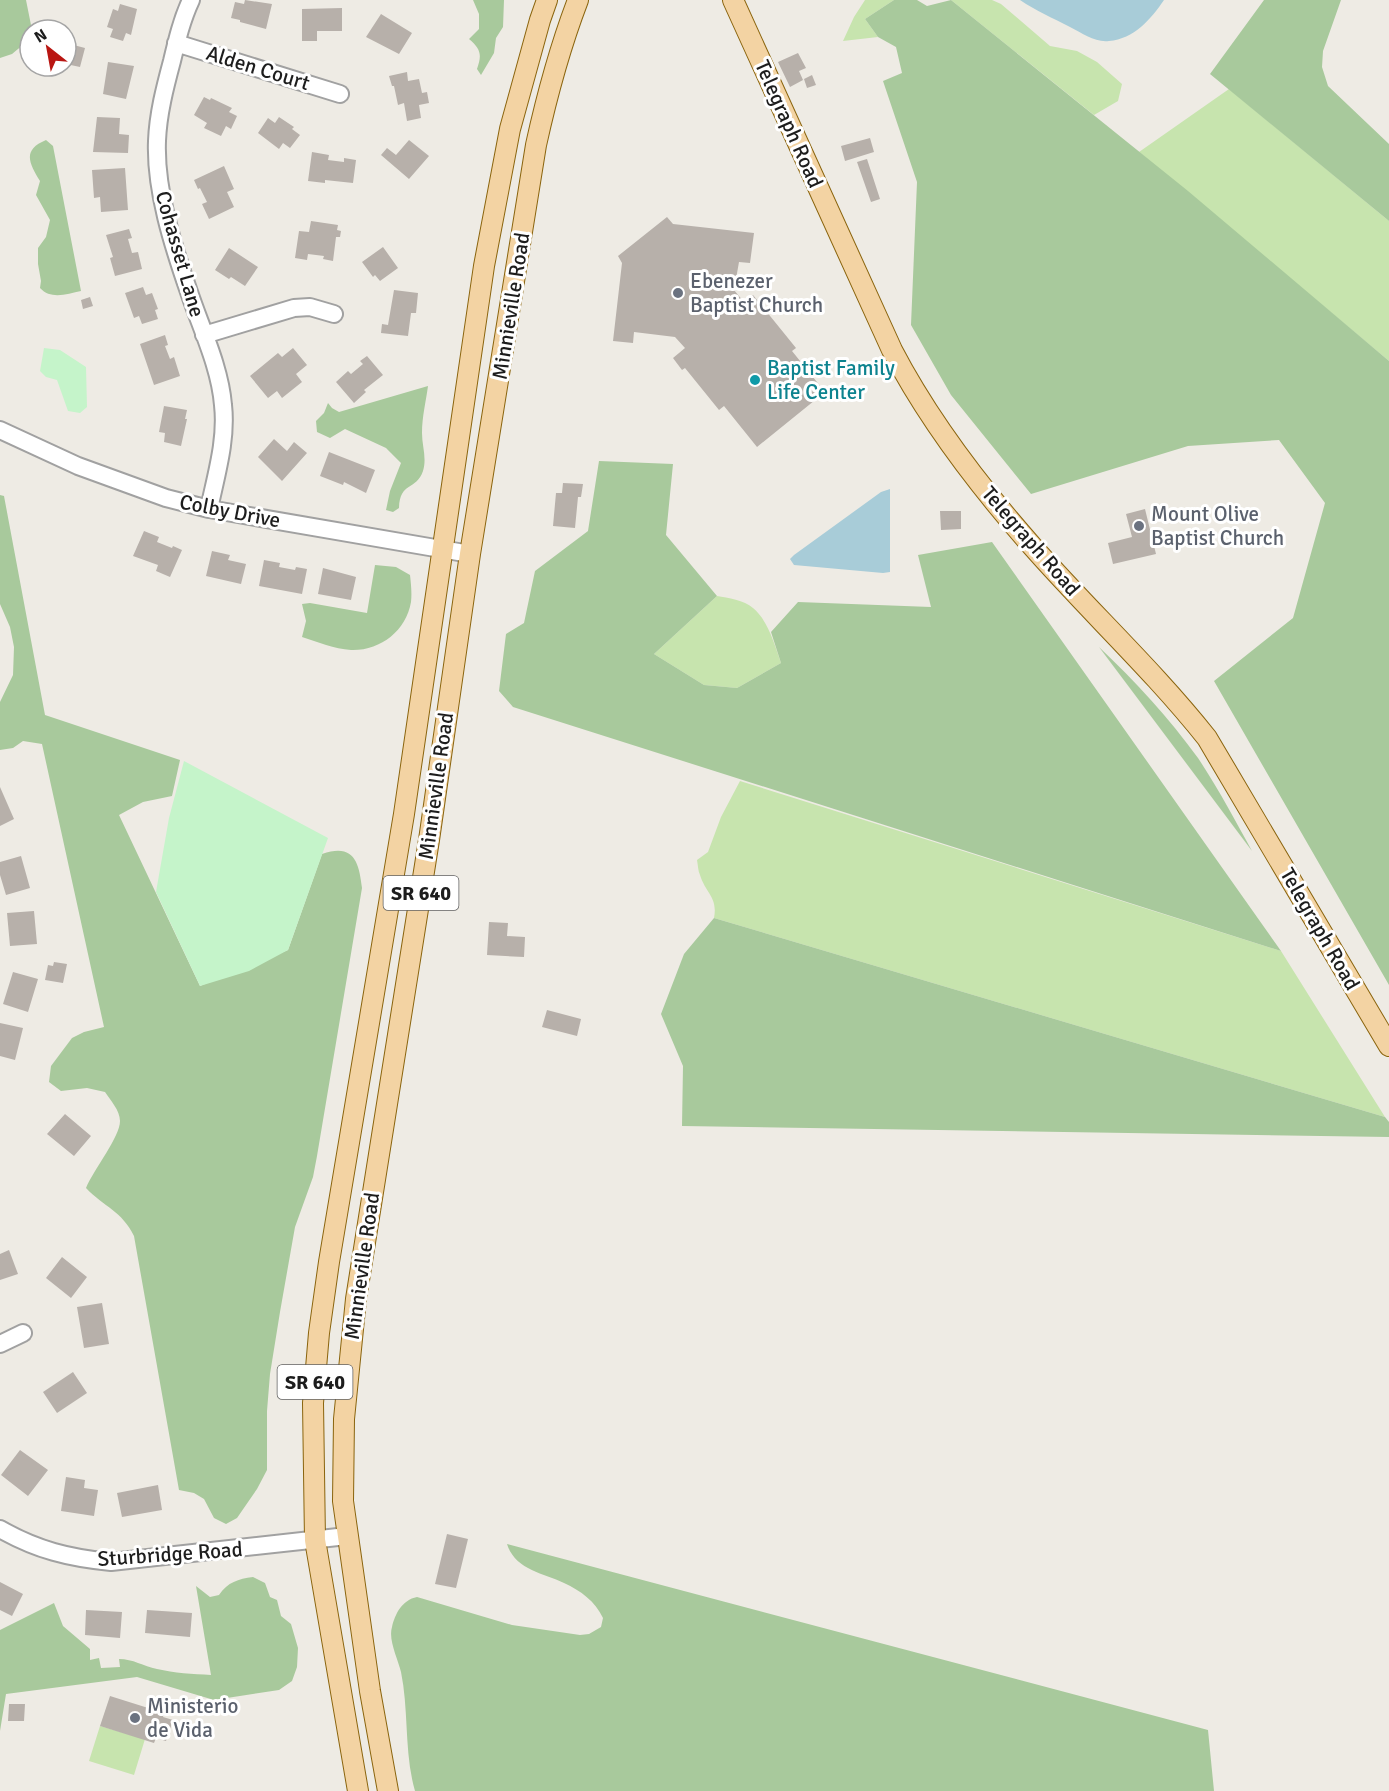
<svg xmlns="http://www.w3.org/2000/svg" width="1389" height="1791" viewBox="0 0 1389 1791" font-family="Signika,sans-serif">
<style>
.grass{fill:#c7e4ae}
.forest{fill:#a8c99c}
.park{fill:#c5f4ca}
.water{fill:#a8ccd8}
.building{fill:#b7b0aa}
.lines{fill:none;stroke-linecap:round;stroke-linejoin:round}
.minor-casing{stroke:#a1a1a1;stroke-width:20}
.major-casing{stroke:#8a640d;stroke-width:22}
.minor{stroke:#fff;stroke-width:16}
.major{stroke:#f3d3a3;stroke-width:20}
.worship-dot{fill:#6b7280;stroke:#fff;stroke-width:2}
.culture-dot{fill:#0f9aa8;stroke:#fff;stroke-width:2}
.labels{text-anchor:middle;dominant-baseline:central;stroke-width:6;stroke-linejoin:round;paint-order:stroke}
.shield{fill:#fff;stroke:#616161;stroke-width:1.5}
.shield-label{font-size:20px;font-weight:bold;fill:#1d1d1d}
.street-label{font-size:21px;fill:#1d1d1d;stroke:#fff}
.worship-label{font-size:21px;fill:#5b616d;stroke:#fff;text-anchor:start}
.culture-label{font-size:21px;fill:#0d838f;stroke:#fff;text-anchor:start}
</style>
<rect width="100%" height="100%" fill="#eeebe4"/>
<!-- grass -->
<path class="grass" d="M865,0H894L865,19L878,37L843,41L854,17Z
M951,0H992L1001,4L1050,46L1077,51L1097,62L1122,84L1118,101L1094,115Z
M1229,89L1389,221V361L1139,152Z
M717,596C728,598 744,600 753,608C768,620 775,646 781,663L737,688L704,685L654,654Z
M740,781L1281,951L1385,1117L714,918C718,897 706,894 700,875C698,871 698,865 697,860L708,852L721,817Z
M100,1726L145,1739L134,1775L89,1761Z"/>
<!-- forest -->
<path class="forest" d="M0,0H26L32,30L30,39L12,54L0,58Z
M473,0H504L503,27L496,38L494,53L481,75L477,69C482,55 481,49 469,39L479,29V14Z
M894,0H917L927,6L951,0L1188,191L1389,361V985L1214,681L1293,618L1325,503L1279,440L1188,446L1031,494L951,395L911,325L917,182L883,81L902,73L896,47L878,37L865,19Z
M1264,0H1341L1323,51L1322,67L1328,86L1389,144V221L1210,74Z
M46,140L53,146L81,291C67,294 51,300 40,288L41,281L38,264V248L46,237L50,220L36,195L40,181C29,163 22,150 46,140Z
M428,386C426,401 422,417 422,433C422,446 427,458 423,471C416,491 400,481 399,508L393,512L386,510L390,491L401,463L386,448L345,429L330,438L317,432L316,421L324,413L328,403L332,408L339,412Z
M599,461L673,464L666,535L717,596L654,654L704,685L737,688L781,663L771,632L798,602L931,607L918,555L992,542L1281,951L513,707L499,691L506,634L524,623L535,571L588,531Z
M0,495L4,496L45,715L180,760L172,796L143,802L119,815L200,986L288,950L322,854C354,843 359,862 362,888L317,1156L313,1177L295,1227L280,1312L270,1374L267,1411V1470L257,1489L237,1518L226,1524L214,1518L204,1499L194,1493L179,1490L134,1236C122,1211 104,1207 86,1188C94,1169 120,1137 120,1121C120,1110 110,1100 105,1092L87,1088L61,1091L49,1082L51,1066L72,1038L84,1032L104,1027L42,744L23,741L13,748L0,750V702L13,675L14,647L10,627L0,604Z
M375,565L396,567L410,575C411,584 412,593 411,602C406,631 380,651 351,650C334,649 318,642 302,637L306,621L302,604L310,603L367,613Z
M1099,647C1135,681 1169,718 1198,758C1218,788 1235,820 1252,851Z
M714,918L1385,1117L1389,1122V1137L682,1126L683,1066L661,1014L684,954Z
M507,1544L1208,1730L1214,1791H415C404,1753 409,1711 401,1672C398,1659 388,1640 392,1627C395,1614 402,1600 417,1597L512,1625L580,1635L589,1634L601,1627L603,1618C595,1601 581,1591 564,1583C543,1573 515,1570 507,1544Z
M253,1577L265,1583L270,1597L277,1600L281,1616L291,1624L298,1648L297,1667L292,1681L279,1690L214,1700L137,1677L6,1694L0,1731V1630L54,1603L63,1626L90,1649V1660L99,1658L101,1668L120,1667L119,1659C133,1659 143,1666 157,1669C174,1673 193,1674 211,1675L196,1586L210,1597L219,1595C228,1582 238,1579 253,1577Z"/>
<!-- park -->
<path class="park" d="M44,348L60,350L86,367L87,407L80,413L68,411L57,380L46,377L40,371Z
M184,761L328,838L288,950L249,971L200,986L156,892L169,818Z"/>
<!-- water -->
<path class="water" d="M1020,0H1164C1151,19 1134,39 1109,41C1096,43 1082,33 1070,27C1053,18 1036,11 1020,0Z
M890,489V572L883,573L794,565L790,559L794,555L881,492Z"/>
<!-- building -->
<path class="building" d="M245,0L272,4L266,29L240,22V20L231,18L235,2L244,4Z
M120,4L137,9L131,35L126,33L123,41L110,37L113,29L107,27L113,9L118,11Z
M342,8V31H317V41H302V9Z
M381,14L412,33L399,54L366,37Z
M66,43L85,48L80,67L66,64Z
M798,53L806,68L799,71L803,80L790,87L778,62Z
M108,62L134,66L126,99L103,94Z
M407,72L408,81L419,79L422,93L427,92L429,103L419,105L421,118L407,121L404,103L398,105L394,86H392L389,76Z
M812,75L816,85L807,88L804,79Z
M204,97L210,100L211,98L232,108L229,112L237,116L231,129L226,126L221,136L204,128L207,123L194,115Z
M97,117L120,118L119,134L129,135L128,153L93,152Z
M279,117L294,127L292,129L300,135L290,148L283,143L279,149L258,133L268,118L275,123Z
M870,138L874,152L845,161L841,146Z
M409,140L429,156L409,179L381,155L387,148L396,155Z
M312,152L329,155L328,160L344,162V158L356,160L353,183L325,180V183L308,181Z
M867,159L880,199L871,202L857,162Z
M224,166L234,189L227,192L234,207L209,219L202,204L207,202L200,188L198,189L194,180Z
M125,168L128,210L101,212L100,197L94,198L92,170Z
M667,217L673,224L754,233L750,263L739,262L734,290L744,302L753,295L796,348L792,351L825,392L757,447L724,406L719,410L685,368L682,370L673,358L685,348L675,337L634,332L633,343L613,341L622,263L618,256Z
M311,221L338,225L337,230L341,231L340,237H336L333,261L323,259L324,256L308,254L307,260L295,258L299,231L309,232Z
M129,229L132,238L128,239L132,253L138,252L142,269L115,276L110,258L113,257L106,235Z
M383,247L398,268L380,281L375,275L373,277L362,262Z
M229,248L258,267L245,286L231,277L229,279L215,270Z
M143,287L146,295L152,293L158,309L155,310L158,319L142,324L139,316L134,318L125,293Z
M394,290L418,293L416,313H411L408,336L381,333L382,324L388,325Z
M90,297L93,306L83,309L81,300Z
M165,335L168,345L165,346L170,359L174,357L180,376L154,385L140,344Z
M293,348L307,365L296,374L302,382L282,398L277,391L268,398L250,376L278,353L282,357Z
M367,356L383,375L364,390L366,392L354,403L336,382L348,371L351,374L363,364L360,361Z
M164,406L187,410L185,419H187L181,446L164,442L165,433L159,432Z
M274,439L287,451L294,442L307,453L282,481L258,457Z
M329,452L375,470L366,493L344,482L343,485L320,476Z
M563,483L583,484L581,497H578L575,528L553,526L556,493H562Z
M1145,509L1156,554L1113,564L1108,543L1132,537L1126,514Z
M940,511H961V529L941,530Z
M144,531L159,537L157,542L172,548L173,546L182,550L170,577L156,571L158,565L133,556Z
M212,551L230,555L228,560L246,564L241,584L206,576Z
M264,560L280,563L279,567L295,570L296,567L307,569L302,594L259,586Z
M323,568L356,577L351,600L318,594Z
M0,787L14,819L0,826Z
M21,856L30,888L6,895L0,875V862Z
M34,911L37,944L10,946L7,913Z
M489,922L508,923L507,936L525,937L524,957L487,955Z
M54,962L67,964L63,983L45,980L48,965L53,966Z
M13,972L38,979L28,1012L3,1004Z
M547,1010L581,1019L577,1036L542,1027Z
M0,1023L23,1028L15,1060L0,1056Z
M65,1114L91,1136L74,1156L47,1134Z
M9,1250L18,1274L0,1280V1254Z
M62,1257L87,1277L71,1298L46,1278Z
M102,1303L109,1344L84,1348L77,1307Z
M73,1372L87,1393L57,1413L43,1392Z
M20,1450L48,1470L28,1496L1,1475Z
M66,1477L85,1480L84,1488L98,1490L94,1516L61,1511Z
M158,1485L162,1510L122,1517L117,1493Z
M447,1534L468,1539L456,1588L435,1584Z
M0,1582L23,1594L12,1616L0,1610Z
M86,1610L122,1612L120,1638L85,1635Z
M147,1610L192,1613L190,1637L145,1633Z
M110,1696L164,1713L163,1717L173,1720L166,1741L156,1738L154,1743L100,1726Z
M9,1704H25L24,1721H8Z"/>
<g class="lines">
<defs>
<path id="minor" d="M191,0C182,19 177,40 172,61C165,87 158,114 157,141C155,190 173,246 189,292C201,328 220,367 223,405C227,440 216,475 209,509
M176,43L340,94
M204,335L294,308L310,307L334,314
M0,430L78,466L166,498L209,509L470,554
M0,1344L23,1333
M0,1529C37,1550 69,1558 111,1562L347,1536"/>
<path id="major" d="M733,0L892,350C929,421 979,486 1032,546C1089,611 1153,670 1207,738L1389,1046
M358,1791L315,1540L313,1403L319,1333L329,1262L404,814L484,266L510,129L540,20L547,0
M388,1791L370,1691L343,1501L344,1419L356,1299L429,840L470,554L536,145C547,95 560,47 578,0"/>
</defs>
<!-- minor casing -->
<use href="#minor" class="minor-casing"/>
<!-- major casing -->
<use href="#major" class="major-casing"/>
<!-- minor -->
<use href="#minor" class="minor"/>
<!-- major -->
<use href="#major" class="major"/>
</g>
<!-- markers -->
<g class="worship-dot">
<circle cx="678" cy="293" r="6"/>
<circle cx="1139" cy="526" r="6"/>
<circle cx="135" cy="1718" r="6"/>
</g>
<circle class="culture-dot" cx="755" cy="380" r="6"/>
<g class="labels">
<!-- shield labels -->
<g class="shield">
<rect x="383.5" y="876" width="75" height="34" rx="4.5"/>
<rect x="277.5" y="1365" width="75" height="34" rx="4.5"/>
</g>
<g class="shield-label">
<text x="421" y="893">SR 640</text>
<text x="315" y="1382">SR 640</text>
</g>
<!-- street labels -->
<g class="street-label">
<text transform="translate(258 68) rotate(17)">Alden Court</text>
<text transform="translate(789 124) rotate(66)">Telegraph Road</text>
<text transform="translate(180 254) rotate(74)">Cohasset Lane</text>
<text transform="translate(511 306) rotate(-81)">Minnieville Road</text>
<text transform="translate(230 511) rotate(11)">Colby Drive</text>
<text transform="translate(1031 541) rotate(49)">Telegraph Road</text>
<text transform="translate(436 786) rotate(-82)">Minnieville Road</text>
<text transform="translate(1320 929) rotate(60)">Telegraph Road</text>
<text transform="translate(362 1266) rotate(-82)">Minnieville Road</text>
<text transform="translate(170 1554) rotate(-4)">Sturbridge Road</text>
</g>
<!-- worship labels -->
<g class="worship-label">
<text x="690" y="281">Ebenezer<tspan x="690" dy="24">Baptist Church</tspan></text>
<text x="1151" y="514">Mount Olive<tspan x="1151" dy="24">Baptist Church</tspan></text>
<text x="147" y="1706">Ministerio<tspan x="147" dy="24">de Vida</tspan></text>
</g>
<!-- culture labels -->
<g class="culture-label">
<text x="767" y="368">Baptist Family<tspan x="767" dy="24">Life Center</tspan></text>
</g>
</g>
<!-- north arrow -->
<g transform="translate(48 48) rotate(329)"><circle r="28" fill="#ffffff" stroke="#a5a5a5" stroke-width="1.5"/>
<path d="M0-4.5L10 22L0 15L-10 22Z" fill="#b91612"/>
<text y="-9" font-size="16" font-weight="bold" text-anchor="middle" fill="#1d1d1d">N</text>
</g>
</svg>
